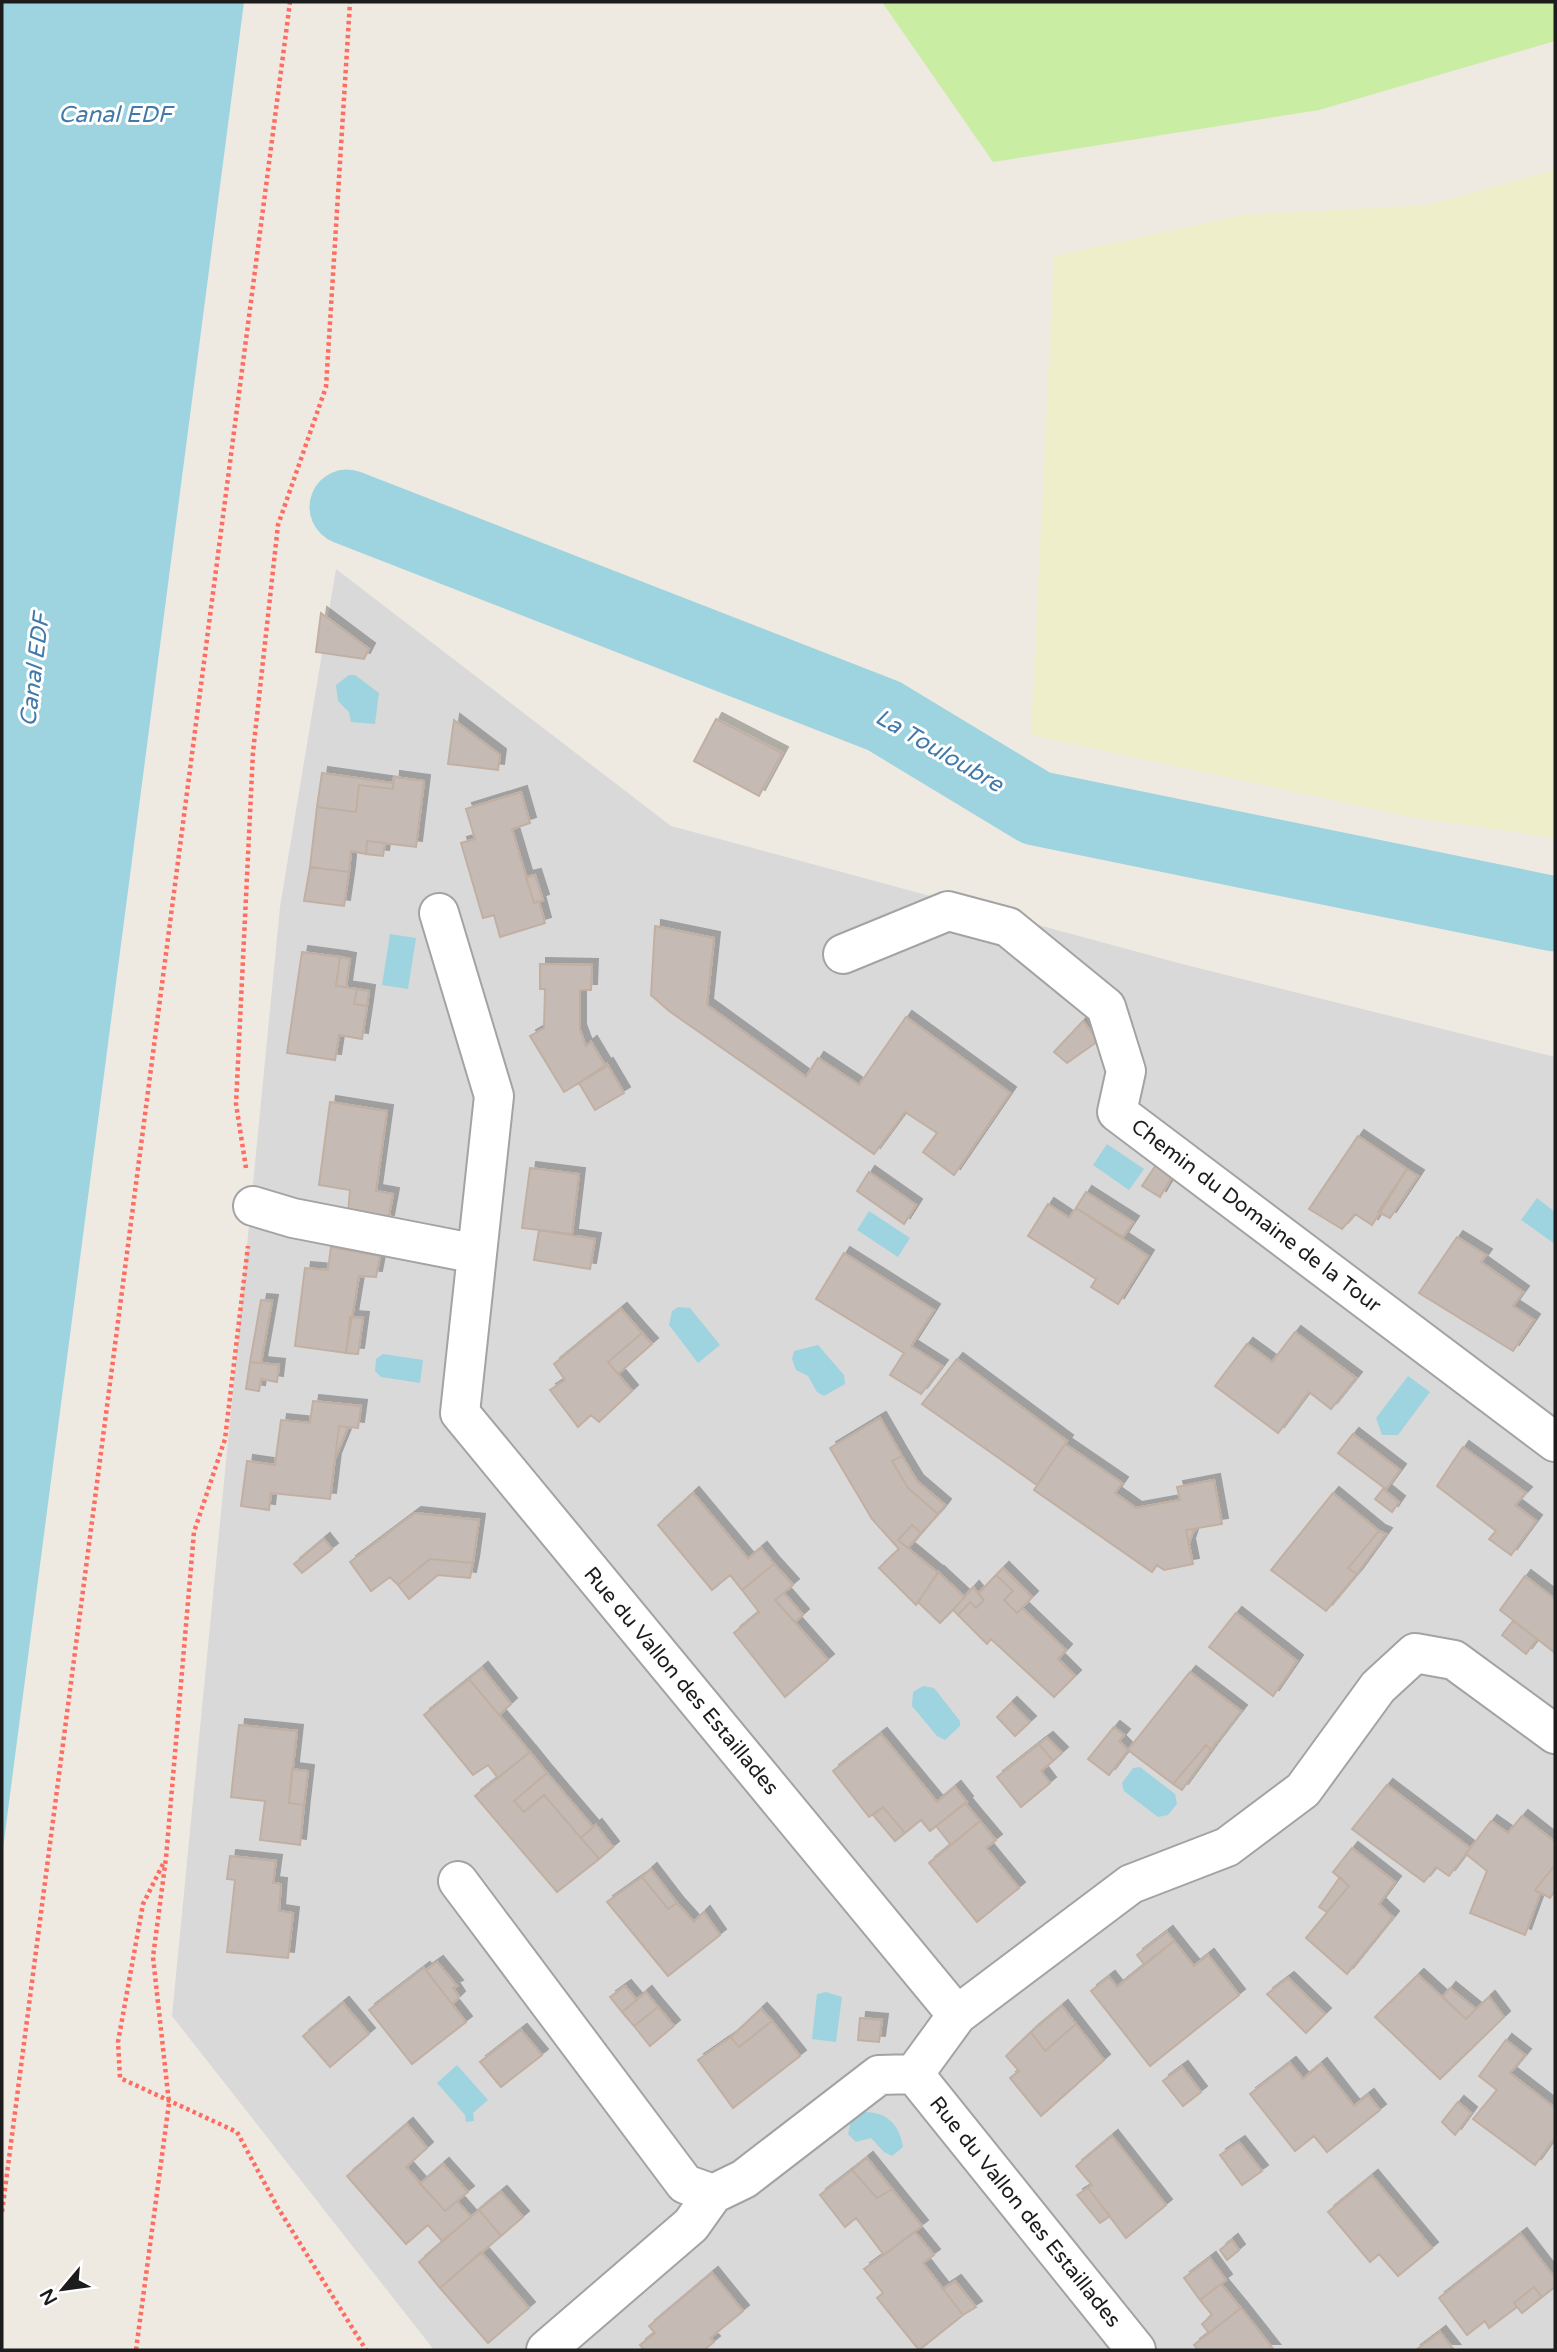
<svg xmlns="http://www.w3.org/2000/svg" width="1557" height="2352" viewBox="0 0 1557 2352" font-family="'Varela Round',sans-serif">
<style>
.residential{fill:#dad9d9}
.farmland{fill:#eeefca}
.grass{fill:#c9eda2}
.water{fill:#9ed3e0}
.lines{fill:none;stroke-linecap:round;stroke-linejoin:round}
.river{stroke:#9ed3e0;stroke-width:75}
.building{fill:#c6bbb4;stroke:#c1afa2;stroke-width:2;filter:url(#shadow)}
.minor-casing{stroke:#a3a3a3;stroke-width:42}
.path{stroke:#ff6c61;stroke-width:4.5;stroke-dasharray:3.5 3.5;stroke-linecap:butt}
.minor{stroke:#fff;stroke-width:38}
.labels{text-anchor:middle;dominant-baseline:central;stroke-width:6;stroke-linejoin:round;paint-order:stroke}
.street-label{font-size:21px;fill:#1c1c1c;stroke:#fff}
.water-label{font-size:23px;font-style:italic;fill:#4079aa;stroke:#fff}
</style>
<defs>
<filter id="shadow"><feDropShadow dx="6" dy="-6" stdDeviation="0" flood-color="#0004"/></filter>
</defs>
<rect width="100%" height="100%" fill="#eee9e1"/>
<!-- residential -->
<path class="residential" d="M336,569L671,826L1186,965L1555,1057V2350H434L172,2016L280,907Z"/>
<!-- farmland -->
<path class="farmland" d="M1555,170V838L1411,817L1031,735L1054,256L1242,215L1427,205Z"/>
<!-- grass -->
<path class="grass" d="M882,2H1555V41L1319,110L993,162Z"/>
<!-- water -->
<path class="water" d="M2,2H244L2,1856Z
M349,675H355L379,693L375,724L351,722L349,712L338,701L336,685Z
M390,934L416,938L408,989L382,985Z
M1107,1144L1144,1169L1129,1190L1093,1165Z
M1537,1198L1555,1212V1244L1521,1220Z
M869,1211L910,1238L898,1257L857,1230Z
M678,1307L690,1308L720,1345L698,1363L669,1325L672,1311Z
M818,1345L844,1375L845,1384L824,1396L817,1392L808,1376L796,1370L792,1359L794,1351Z
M383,1354L423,1360L420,1383L381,1377L375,1371L376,1359Z
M1408,1376L1430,1392L1398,1435H1382L1376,1418Z
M923,1686L934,1688L960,1721V1726L945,1740L937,1736L912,1706L913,1692Z
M1140,1767L1175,1794L1177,1804L1168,1815L1158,1817L1124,1791L1122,1783L1133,1768Z
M826,1992L842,1997L836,2042L812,2039L817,1994Z
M457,2065L488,2100L473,2113L474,2121L466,2122L465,2115L437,2083Z
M864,2112C886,2111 900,2125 903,2147L892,2156L884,2152L871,2138L856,2142L848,2134L851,2120Z"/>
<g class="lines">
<!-- river -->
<path class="river" d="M347,507L884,716L1036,808L1555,914"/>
</g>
<!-- building -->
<path class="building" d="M321,613L369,649L364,659L316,652Z
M716,719L782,753L759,796L694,761Z
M454,720L500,755L498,770L448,764Z
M322,773L393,783V789L359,785L356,812L317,807Z
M394,777L424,781L416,847L367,841L366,854L351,851L349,872L310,867L317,807L356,812L359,785L393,789Z
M521,792L530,823L512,829L534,903L539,901L545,923L500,937L494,915L483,918L461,843L475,839L466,809Z
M367,841L385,843L383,856L366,854Z
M310,867L349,872L344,906L304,901Z
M535,875L543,900L534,903L526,877Z
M655,926L714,938L707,1005L806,1077L818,1058L859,1085L906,1017L1010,1093L954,1175L923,1152L937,1133L905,1112L874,1154L669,1011L651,995Z
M302,952L340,957L336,986L357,989L354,1004L367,1006L362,1039L339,1035L335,1060L287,1053Z
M340,957L350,959L346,987L336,986Z
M540,964L592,965L591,990H580V1030L586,1046L591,1042L606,1067L564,1092L530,1036L544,1028L545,989H540Z
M357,989L369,991L367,1006L354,1004Z
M1083,1021L1098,1041L1067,1063L1054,1052Z
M607,1064L624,1093L595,1110L579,1083Z
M330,1102L387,1111L376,1191L393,1194L388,1221L348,1214L350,1190L319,1185Z
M1358,1136L1407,1169L1372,1225L1355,1214L1342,1229L1309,1209Z
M1162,1156L1177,1168L1160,1197L1142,1186Z
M530,1168L579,1174L572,1234L522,1228Z
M1407,1169L1418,1176L1390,1218L1378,1212Z
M869,1172L916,1205L904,1224L857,1191Z
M1086,1192L1133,1222L1123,1237L1076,1208Z
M1048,1204L1069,1218L1076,1208L1148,1256L1118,1304L1091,1287L1096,1279L1028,1236Z
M539,1230L595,1239L590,1269L534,1260Z
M1457,1237L1486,1255L1481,1262L1523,1292L1513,1306L1534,1320L1513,1351L1419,1293Z
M331,1247L380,1256L376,1277L359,1276L346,1353L295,1346L305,1268L328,1270Z
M844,1253L934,1310L911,1346L942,1366L921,1394L890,1375L904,1353L816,1299Z
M261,1300L272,1301L261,1363L250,1362Z
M621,1309L642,1333L608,1362L632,1391L599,1422L591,1415L578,1427L550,1390L565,1380L554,1364Z
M350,1317L363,1318L358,1354L346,1353Z
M1295,1332L1356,1378L1331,1409L1309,1392L1278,1433L1215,1386L1247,1344L1272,1362Z
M642,1333L652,1344L618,1374L608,1362Z
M957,1359L1067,1441L1037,1485L922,1404Z
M250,1362L279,1365L277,1382L261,1379L259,1391L246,1389Z
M313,1401L361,1406L358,1428L339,1426L330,1499L271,1493L269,1510L241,1506L247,1461L275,1465L281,1420L310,1423Z
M880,1418L902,1456L892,1461L908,1488L938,1514L921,1533L912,1525L898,1540L938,1573L916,1605L879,1568L899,1549L872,1519L830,1448Z
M339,1426L348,1427L335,1459Z
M1353,1434L1400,1470L1386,1489L1338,1453Z
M1065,1444L1122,1483L1115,1493L1136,1508L1180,1500L1177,1487L1214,1480L1222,1524L1186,1530L1193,1564L1164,1570L1157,1565L1152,1572L1034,1490Z
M1463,1447L1526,1493L1515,1505L1536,1521L1511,1555L1489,1539L1496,1531L1437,1486Z
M902,1456L917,1481L945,1505L938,1514L908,1488L892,1461Z
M1383,1489L1399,1502L1392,1512L1375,1499Z
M693,1493L748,1559L761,1548L774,1564L742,1590L730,1575L712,1590L658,1525Z
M1333,1493L1379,1531L1348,1568L1357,1574L1326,1611L1271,1570Z
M415,1513L479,1520L473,1563L430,1559L398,1585L390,1577L371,1591L350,1562Z
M912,1525L921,1533L908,1548L898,1540Z
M1196,1529L1193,1532L1189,1544L1186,1530Z
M1379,1531L1386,1534L1357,1574L1348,1568Z
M324,1539L332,1549L302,1573L294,1564Z
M430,1559L473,1563L470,1578L438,1575L409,1599L398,1585Z
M774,1564L793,1585L775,1600L828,1660L785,1697L734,1633L759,1612L742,1590Z
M1003,1568L1032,1597L1017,1613L1004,1600L1013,1591L996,1575Z
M938,1572L965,1597L940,1623L918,1602Z
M996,1575L1013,1591L1004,1600L1017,1613L1022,1608L1066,1650L1058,1659L1075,1676L1054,1697L991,1639L987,1644L958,1615L970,1602L976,1608L984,1600L978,1594Z
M1525,1576L1555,1599V1653L1500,1610Z
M973,1587L984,1600L976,1608L970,1602L958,1615L953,1610Z
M784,1593L803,1615L795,1622L775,1600Z
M1236,1613L1297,1661L1273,1696L1209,1647Z
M1513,1621L1537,1639L1526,1654L1502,1635Z
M482,1668L511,1704L499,1715L469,1679Z
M1190,1672L1241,1711L1211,1750L1206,1745L1173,1784L1128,1750Z
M469,1679L530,1752L498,1778L488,1765L473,1775L424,1715Z
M1011,1703L1030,1722L1015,1736L997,1717Z
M239,1725L297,1731L289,1803L304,1805L300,1845L260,1840L265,1801L231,1797Z
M1114,1727L1124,1735L1119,1741L1128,1750L1109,1775L1088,1759Z
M881,1734L937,1802L955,1787L967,1802L930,1831L921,1820L905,1833L883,1807L869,1817L833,1771Z
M1047,1738L1062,1753L1053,1761L1039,1744Z
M1039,1744L1053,1761L1041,1771L1050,1783L1021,1807L997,1777Z
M1206,1745L1211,1750L1182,1790L1173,1784Z
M530,1752L547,1773L514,1801L524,1812L544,1795L599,1859L557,1892L475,1796Z
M292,1769L308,1771L304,1805L289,1803Z
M547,1773L593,1827L581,1838L544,1795L524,1812L514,1801Z
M1387,1785L1470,1848L1449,1876L1436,1867L1424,1882L1352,1829Z
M965,1803L980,1821L951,1845L936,1826Z
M883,1807L905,1833L895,1841L873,1815Z
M1522,1816L1555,1842V1865L1535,1890L1540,1894L1525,1935L1470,1913L1487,1871L1466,1854L1491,1821L1508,1833Z
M980,1821L996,1840L986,1848L1019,1888L977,1922L929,1863Z
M596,1825L613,1847L599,1859L581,1838Z
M1352,1848L1395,1882L1379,1904L1393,1917L1347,1974L1306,1938L1349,1886L1333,1872Z
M230,1856L276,1861L273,1883L281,1884L279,1911L293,1913L288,1958L227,1952L235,1880L227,1879Z
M1555,1865V1891L1550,1898L1535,1890Z
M651,1869L677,1903L668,1909L642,1877Z
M642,1877L668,1909L677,1903L694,1922L704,1912L720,1935L668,1976L607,1902Z
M1340,1877L1349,1886L1327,1912L1319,1907Z
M1167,1932L1174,1941L1144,1964L1137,1955Z
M1174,1941L1194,1966L1208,1955L1239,1995L1150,2066L1091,1991L1109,1977L1117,1987Z
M437,1962L457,1986L453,1988L459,1997L452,2004L426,1970Z
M424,1968L466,2022L412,2064L369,2010Z
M1418,1975L1466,2019L1489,1997L1504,2017L1440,2079L1375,2017Z
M1288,1978L1325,2014L1306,2033L1267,1994Z
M625,1986L637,2000L622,2012L610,1997Z
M1450,1988L1476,2009L1466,2019L1443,1997Z
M646,1992L658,2007L634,2026L622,2012Z
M343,2003L369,2034L330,2067L303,2036Z
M1062,2006L1076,2024L1045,2051L1031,2032Z
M658,2007L674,2026L650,2046L634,2026Z
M761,2009L772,2021L739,2047L731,2037Z
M860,2018L882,2020L879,2042L858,2040Z
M772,2021L800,2056L733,2108L698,2060L731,2037L739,2047Z
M1076,2024L1104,2060L1041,2116L1010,2078L1019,2071L1006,2056L1031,2032L1045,2051Z
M521,2030L542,2055L501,2087L480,2062Z
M1506,2040L1525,2055L1510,2073L1555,2108V2137L1535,2165L1473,2119L1497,2090L1479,2076Z
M1290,2063L1303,2079L1321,2064L1354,2106L1368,2095L1380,2110L1327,2152L1314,2136L1295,2151L1250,2094Z
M1182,2067L1201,2092L1183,2106L1163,2081Z
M1458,2102L1471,2113L1455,2135L1442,2122Z
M407,2124L427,2148L406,2167L445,2211L457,2201L471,2217L442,2241L428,2225L406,2244L347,2176Z
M1112,2136L1166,2205L1126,2238L1088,2188L1092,2185L1076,2166Z
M1239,2142L1262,2171L1242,2185L1220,2155Z
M867,2158L892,2189L877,2198L852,2170Z
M443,2164L468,2192L445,2211L420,2184Z
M852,2170L877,2198L892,2189L922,2226L884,2255L856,2218L845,2227L820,2195Z
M1372,2176L1432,2248L1398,2276L1379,2254L1370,2262L1328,2212Z
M1088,2188L1110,2216L1100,2223L1077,2195Z
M501,2192L523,2217L501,2236L479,2210Z
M479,2210L501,2236L440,2288L419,2262Z
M915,2232L934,2255L923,2263L963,2315L919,2350L877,2298L883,2293L864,2269Z
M1521,2234L1555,2278V2287L1542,2297L1534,2287L1514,2303L1517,2307L1489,2328L1485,2321L1467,2335L1439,2298Z
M1232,2240L1239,2250L1227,2260L1220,2250Z
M481,2252L529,2308L488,2343L440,2288Z
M1210,2258L1226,2280L1200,2300L1184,2278Z
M712,2273L743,2311L710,2338L714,2342L704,2350H644L640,2345L655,2333L649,2326Z
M955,2281L976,2307L963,2315L943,2289Z
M1221,2284L1241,2308L1209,2333L1202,2324L1212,2315L1200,2300Z
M1534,2287L1542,2297L1522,2313L1514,2303Z
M1241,2308L1274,2350H1198L1194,2345Z
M1440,2332L1454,2350H1416Z"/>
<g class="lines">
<defs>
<path id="minor" d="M439,913L494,1096L477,1254
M843,954L948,911L1008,927L1106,1007L1126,1071L1117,1112L1555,1442
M253,1206L293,1218L477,1254L460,1413L957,2015L914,2074L1136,2350
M458,1881L685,2184L713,2194L744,2179L879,2075L914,2074
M957,2015L1131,1884L1227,1847L1303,1790L1378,1687L1415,1653L1454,1660L1555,1734
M546,2350L691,2225L713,2194"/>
</defs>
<!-- minor casing -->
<use href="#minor" class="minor-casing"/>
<!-- path -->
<path class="path" d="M246,1168L236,1104L253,752L278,525L326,387L350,2
M163,1864L143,1904L118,2042L120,2078L237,2132L278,2208L366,2350
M2,2212L290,2
M136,2350L169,2103L153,1957L166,1858L194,1532L225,1439L248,1246"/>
<!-- minor -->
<use href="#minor" class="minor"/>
</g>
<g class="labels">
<!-- street labels -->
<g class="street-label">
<text transform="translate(1256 1216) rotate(37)">Chemin du Domaine de la Tour</text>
<text transform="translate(681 1681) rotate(50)">Rue du Vallon des Estaillades</text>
<text transform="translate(1025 2212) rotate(51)">Rue du Vallon des Estaillades</text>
</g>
<!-- water labels -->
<g class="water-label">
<text x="115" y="115">Canal EDF</text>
<text transform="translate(35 670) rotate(-83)">Canal EDF</text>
<text transform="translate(939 751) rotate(30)">La Touloubre</text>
</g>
</g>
<!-- border -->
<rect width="1557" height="2352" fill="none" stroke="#1c1c1c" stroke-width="7"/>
<!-- north arrow -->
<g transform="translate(63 2289) rotate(241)" stroke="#ffffff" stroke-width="5" paint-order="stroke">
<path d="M0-5L12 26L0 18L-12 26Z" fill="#1c1c1c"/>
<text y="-10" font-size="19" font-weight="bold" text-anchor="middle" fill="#1c1c1c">N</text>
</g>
</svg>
